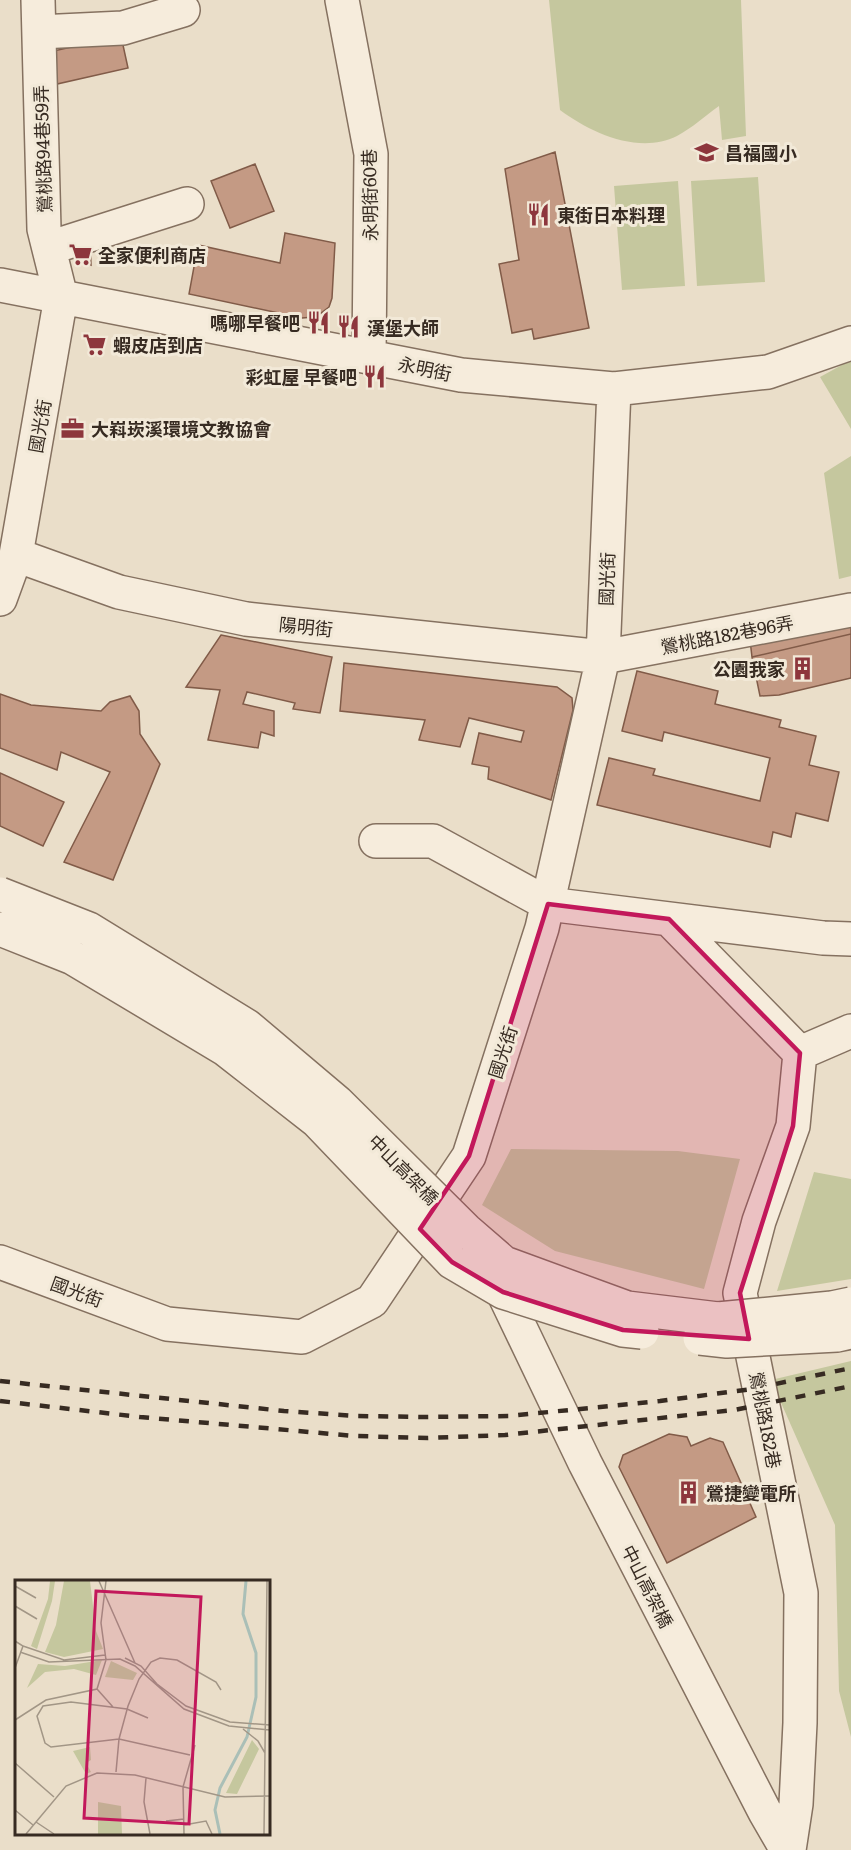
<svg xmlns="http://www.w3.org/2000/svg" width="851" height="1850" viewBox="0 0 851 1850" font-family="Literata,'Noto Sans TC',serif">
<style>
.green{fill:#c5c79e}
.building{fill:#c49a84;stroke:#815b48;stroke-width:1.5}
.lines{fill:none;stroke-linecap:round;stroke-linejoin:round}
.minor-casing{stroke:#857160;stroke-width:36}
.minor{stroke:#f6ecdc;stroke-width:33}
.rail{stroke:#372b22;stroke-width:4.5;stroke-dasharray:10 10;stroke-linecap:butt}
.minor-bridge-casing{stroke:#857160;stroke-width:36;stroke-linecap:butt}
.minor-bridge{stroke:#f6ecdc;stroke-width:33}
.marked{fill:#c2185b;fill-opacity:0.2;stroke:#c2185b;stroke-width:4.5;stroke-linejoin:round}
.labels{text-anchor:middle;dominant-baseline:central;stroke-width:6;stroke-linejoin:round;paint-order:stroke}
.street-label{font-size:18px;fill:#372b22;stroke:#f2e9d8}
.poi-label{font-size:18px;font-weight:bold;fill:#372b22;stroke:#f2e9d8;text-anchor:start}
.inset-river{fill:none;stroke:#aabfb7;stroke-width:3}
.inset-road{fill:none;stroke:#a29686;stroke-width:1.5}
.view{fill:#c2185b;fill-opacity:0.15;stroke:#c2185b;stroke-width:3}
.inset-edge{fill:none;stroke:#372b22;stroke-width:3}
</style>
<rect width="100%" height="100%" fill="#eadec9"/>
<!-- green -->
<path class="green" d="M549,0H741L746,136L722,140L719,106C705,116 692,128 677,136C639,155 591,133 560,110Z
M758,177L765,282L697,286L691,181Z
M678,181L685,286L622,290L614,186Z
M851,360V429L820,377Z
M851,456V576L839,579L824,473Z
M511,1149L678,1151L740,1159L704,1289L555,1251L482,1205Z
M814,1172L851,1179V1279L777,1291Z
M851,1361V1737L839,1691L835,1525L771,1380Z"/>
<!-- building -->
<path class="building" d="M121,36L128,68L57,84L49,52Z
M555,152L589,328L534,339L532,329L512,333L499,264L519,260L505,169Z
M255,164L274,211L230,228L211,181Z
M285,233L335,243L332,298L329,307L321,313L314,317L302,318L189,294L198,245L280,263Z
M90,240L91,265L62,251Z
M851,618V634L752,657L750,640Z
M851,634V678L779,695L760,696L752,657Z
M221,635L332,657L320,713L293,709L295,703L247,692L243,704L274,711V736L261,732L258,748L208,740L220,690L186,687Z
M344,663L557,687L572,698L573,710L551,800L488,779L489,767L472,764L479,733L521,742L524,731L469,718L460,747L419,740L425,720L340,711Z
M637,671L718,691L715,704L781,720L779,727L816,736L809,765L839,772L828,821L796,813L791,837L773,832L770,847L597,805L609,758L655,769L653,775L760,801L770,758L664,732L662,741L622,731Z
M0,694L31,705L101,711L110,702L130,696L139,711L140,734L160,764L113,880L64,862L110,772L61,752L57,770L0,748Z
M0,773L64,802L43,846L0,826Z
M669,1434L687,1437L691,1446L710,1438L723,1442L756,1517L667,1563L619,1467L623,1455Z"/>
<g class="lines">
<defs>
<path id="minor" d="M342,0L371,154L369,356
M39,32L123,28L183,10
M49,248L187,204
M0,285L461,375L614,389L768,372L851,343
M16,555L119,592L246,619L603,657L851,610
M0,599L16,555L61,297L44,229L38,0
M376,841H433L548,904L823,938L851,939
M669,919L800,1053
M0,1262L167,1324L302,1337L372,1301L469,1156L542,928L603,657L614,389
M504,1271L503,1292L585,1463L765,1812L787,1850
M789,1850L796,1804L800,1723L801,1593L740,1293L759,1221L793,1126L800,1053L851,1031"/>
</defs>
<!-- minor casing -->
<use href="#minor" class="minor-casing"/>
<!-- minor -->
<use href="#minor" class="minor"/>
<!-- rail -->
<path class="rail" d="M0,1381L284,1411L357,1416L426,1417L509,1416L660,1401L752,1389L851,1368
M0,1401L140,1417L355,1436L428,1438L505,1435L734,1410L851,1386"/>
<defs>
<path id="minor-bridge" d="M0,894L89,929L247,1026L337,1102L466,1230L504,1263L627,1308L718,1319L832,1308L851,1304
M0,929L73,958L225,1049L317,1121L452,1262L503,1292L623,1330L642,1332
M700,1338L727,1341L837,1335L851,1332"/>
</defs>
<!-- minor-bridge casing -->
<use href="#minor-bridge" class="minor-bridge-casing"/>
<!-- minor-bridge -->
<use href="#minor-bridge" class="minor-bridge"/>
</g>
<!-- marked area -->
<path class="marked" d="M548,904L669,919L800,1053L793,1126L740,1293L749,1339L623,1330L503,1292L452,1262L420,1229L469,1156Z"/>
<!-- icons -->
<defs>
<symbol id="school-bare" viewBox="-9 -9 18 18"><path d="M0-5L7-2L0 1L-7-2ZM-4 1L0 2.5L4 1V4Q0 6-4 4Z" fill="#8d363c" stroke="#f2e9d8" stroke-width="2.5" paint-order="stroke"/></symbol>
<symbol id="restaurant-bare" viewBox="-9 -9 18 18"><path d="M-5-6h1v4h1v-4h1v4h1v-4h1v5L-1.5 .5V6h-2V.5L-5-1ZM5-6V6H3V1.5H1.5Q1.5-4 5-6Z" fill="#8d363c" stroke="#f2e9d8" stroke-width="2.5" paint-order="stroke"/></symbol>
<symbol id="supermarket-bare" viewBox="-9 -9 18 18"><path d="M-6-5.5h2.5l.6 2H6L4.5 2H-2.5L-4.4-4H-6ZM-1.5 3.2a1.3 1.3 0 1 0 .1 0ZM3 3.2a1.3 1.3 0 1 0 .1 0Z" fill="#8d363c" stroke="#f2e9d8" stroke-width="2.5" paint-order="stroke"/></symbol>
<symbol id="office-bare" viewBox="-9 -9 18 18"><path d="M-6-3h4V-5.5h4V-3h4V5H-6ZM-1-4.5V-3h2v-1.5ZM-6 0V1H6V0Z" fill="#8d363c" stroke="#f2e9d8" stroke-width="2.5" paint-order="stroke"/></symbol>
<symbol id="building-bare" viewBox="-9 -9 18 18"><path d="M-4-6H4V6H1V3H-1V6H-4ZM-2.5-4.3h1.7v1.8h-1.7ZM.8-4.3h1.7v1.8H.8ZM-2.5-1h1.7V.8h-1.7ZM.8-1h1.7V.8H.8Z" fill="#8d363c" stroke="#f2e9d8" stroke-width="2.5" paint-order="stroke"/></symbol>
</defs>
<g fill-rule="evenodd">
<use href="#school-bare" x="690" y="136" width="33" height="33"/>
<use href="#restaurant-bare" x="522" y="198" width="33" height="33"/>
<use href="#supermarket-bare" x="64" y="238" width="33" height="33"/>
<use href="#restaurant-bare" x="302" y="306" width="33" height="33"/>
<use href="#restaurant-bare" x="332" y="310" width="33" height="33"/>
<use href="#supermarket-bare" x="78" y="328" width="33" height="33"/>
<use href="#restaurant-bare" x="358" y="360" width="33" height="33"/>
<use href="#office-bare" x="56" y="412" width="33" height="33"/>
<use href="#building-bare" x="786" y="652" width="33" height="33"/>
<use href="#building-bare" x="672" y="1476" width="33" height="33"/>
</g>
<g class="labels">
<!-- street labels -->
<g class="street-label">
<text transform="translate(42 149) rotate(-92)">鶯桃路94巷59弄</text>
<text transform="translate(369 195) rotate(-91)">永明街60巷</text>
<text transform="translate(425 368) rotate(12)">永明街</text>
<text transform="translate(39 426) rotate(-80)">國光街</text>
<text transform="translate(606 579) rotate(-88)">國光街</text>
<text transform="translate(306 626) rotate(6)">陽明街</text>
<text transform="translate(727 634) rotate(-11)">鶯桃路182巷96弄</text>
<text transform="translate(502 1052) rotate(-72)">國光街</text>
<text transform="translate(404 1169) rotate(45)">中山高架橋</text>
<text transform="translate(77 1291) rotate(20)">國光街</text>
<text transform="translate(766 1420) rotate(79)">鶯桃路182巷</text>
<text transform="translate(648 1586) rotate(63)">中山高架橋</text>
</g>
<!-- poi labels -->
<g class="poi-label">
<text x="725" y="152">昌福國小</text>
<text x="557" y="214">東街日本料理</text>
<text x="98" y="254">全家便利商店</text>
<text x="300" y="322" text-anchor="end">嗎哪早餐吧</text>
<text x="367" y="327">漢堡大師</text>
<text x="113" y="344">蝦皮店到店</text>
<text x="357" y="376" text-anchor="end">彩虹屋 早餐吧</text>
<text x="91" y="428">大嵙崁溪環境文教協會</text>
<text x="785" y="668" text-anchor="end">公園我家</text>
<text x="706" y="1492">鶯捷變電所</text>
</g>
</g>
<!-- overview -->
<g transform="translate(15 1580)">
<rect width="255" height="255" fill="#eadec9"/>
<path d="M35,1H40L37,21L22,69L16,66L33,19ZM49,1H75L81,51L88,69L49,77L30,72L41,45ZM87,80L81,95L59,89L30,92L12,108L23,84L50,86ZM96,81L122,93L118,100L90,97ZM237,160L244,169L222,214L211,213ZM75,167L76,180L71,183L76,192L71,194L58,171ZM83,222L106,226L107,254H83Z" fill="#c5c79e"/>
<path class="inset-river" d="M205,254L200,230L205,208L232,157L241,117V73L228,34L231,1"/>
<path class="inset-road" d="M84,1L120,83M0,6L21,18M0,26L22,39M0,61L8,66L0,88M8,66L49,80L90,75M5,72L34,82L105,79L120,86L169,129L214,146L255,150M110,78L126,86L142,104L171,126L215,142L255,145M82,109L98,127M133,138L112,129L56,122L28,126L22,136L30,163L36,167L104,159L175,175M0,140L31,120L82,109L91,80L86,43L91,1M228,149L243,161L250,173M0,183L39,217M101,192L104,159L113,126L124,99L136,82L145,78L162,80L201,102L206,110M131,198L129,222L135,254M0,230L18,245M151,241L169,239M21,242L39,254M169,245L191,241L197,254M11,254L51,206L82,193L120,195L210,217L255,216M169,254L168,207L180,165M249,254L252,1"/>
<path class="view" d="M81,11L186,17L174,244L69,238Z"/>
<rect width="255" height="255" class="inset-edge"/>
</g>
</svg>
